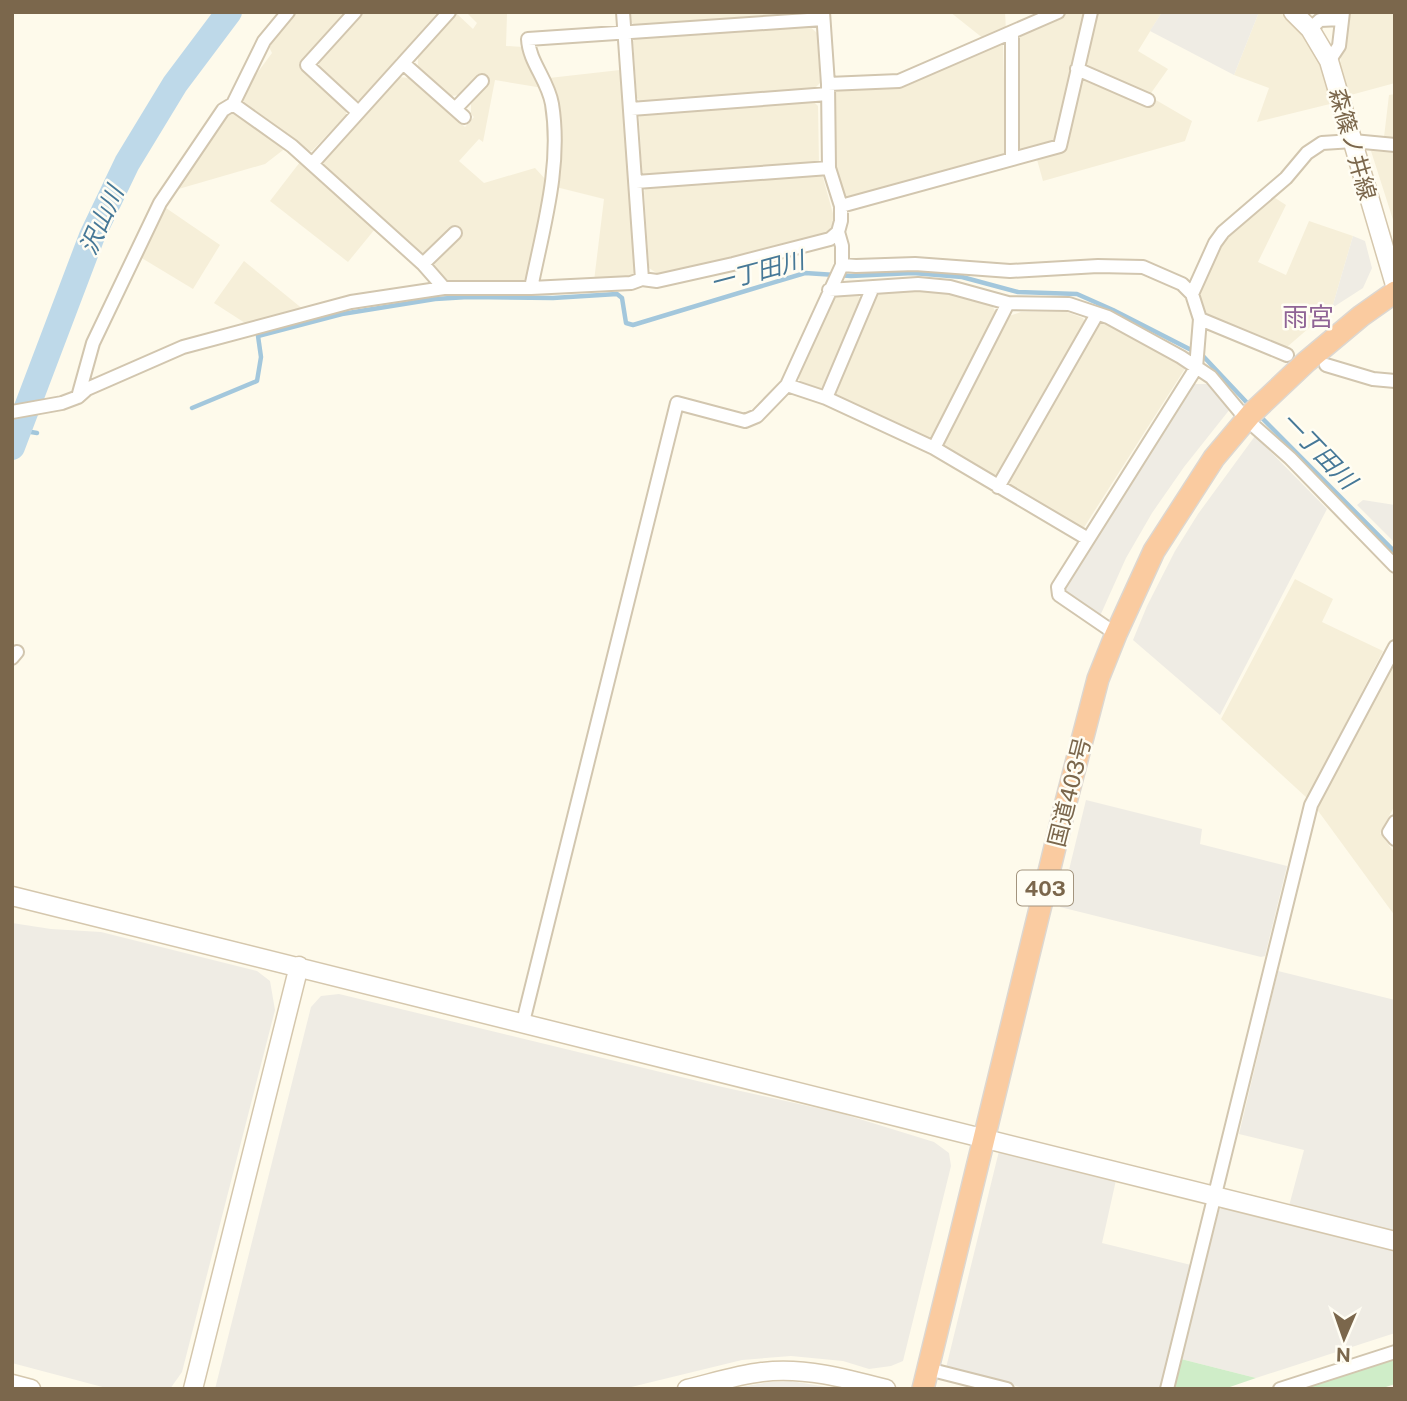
<svg xmlns="http://www.w3.org/2000/svg" width="1407" height="1401" viewBox="0 0 1407 1401" font-family="'Public Sans','Noto Sans JP',sans-serif">
<style>
.residential{fill:#f6efd9}
.industrial{fill:#efece4}
.green{fill:#cfedc8}
.lines{fill:none;stroke-linecap:round;stroke-linejoin:round}
.stream{stroke:#a3c7dc;stroke-width:4.5}
.river{stroke:#bed9e9;stroke-width:26}
.street-casing{stroke:#d2c6af;stroke-width:16}
.secondary-casing{stroke:#d5c7ad;stroke-width:21}
.highway-casing{stroke:#ddd7d0;stroke-width:24}
.street{stroke:#fff;stroke-width:12}
.secondary{stroke:#fff;stroke-width:18}
.highway{stroke:#facba0;stroke-width:21}
.labels{text-anchor:middle;dominant-baseline:central;stroke-width:5;stroke-linejoin:round;paint-order:stroke}
.shield{fill:#fffdf3;stroke:#a3947e;stroke-width:2}
.shield-label{font-size:21px;font-weight:bold;fill:#7b674c}
.street-label{font-size:23px;fill:#7b674c;stroke:#fffdf3}
.water-label{font-size:24px;font-style:italic;fill:#467897;stroke:#fffdf3}
.quarter-label{font-size:26px;fill:#906496;stroke:#fffdf3}
</style>
<rect width="100%" height="100%" fill="#fefaeb"/>
<!-- residential -->
<path class="residential" d="M294,12H346L299,64L346,109V115L312,151H307L241,106L240,96L272,53L268,45Z
M363,12H438L360,100H354L319,67V60Z
M466,12L507,14L506,46L523,47L543,88L495,80L483,142L479,139L459,161L484,183L535,168L547,181L530,281L445,282L430,268L427,257L323,166V161L399,77L409,78L465,127L474,117L471,114V104L487,84L478,76L460,95L451,96L418,67V56L457,14L473,29L477,23Z
M630,12H809L635,25L631,22Z
M950,12H1005L1006,30L984,39Z
M1066,12H1086L1059,130L1053,140L1015,151V36Z
M1095,12H1162L1138,51L1168,69L1149,96L1192,121L1185,141L1043,181L1036,156L1067,149L1071,132L1067,131Z
M1259,12H1281L1302,29L1321,61L1334,103L1257,122L1269,88L1234,75Z
M1347,12H1395V83L1347,96L1339,71Z
M807,24L817,33L820,83L812,91L642,103L637,98L633,42L635,36Z
M1001,42L1003,44L1006,153L845,198L834,167L833,90L905,85Z
M620,70L635,271L631,278L594,281L604,199L556,187L549,78Z
M1395,94V138L1384,137L1389,95Z
M812,100L818,106L819,163L646,176L642,173L639,117L642,114Z
M231,110L287,147L265,164L175,190Z
M1371,151L1395,152V226Z
M300,162L375,229L348,262L270,201Z
M822,174L835,221L828,233L737,258L658,274L649,268L644,191L647,186Z
M1272,196L1286,205L1258,262L1286,275L1309,221L1353,236L1332,308L1287,347L1246,333L1202,314L1197,299L1221,246L1236,223Z
M166,208L220,245L193,289L140,257Z
M244,261L304,310L245,323L214,303Z
M917,291L957,295L991,303L996,313L933,436L926,438L835,398V392L875,296L882,293Z
M858,295L862,300L825,388L817,389L801,383L797,375L829,301L837,296Z
M1021,312H1067L1083,318L1085,323L998,477L993,478L945,449L944,443L1009,316Z
M1100,321L1186,364V367L1083,529L1005,484Z
M1295,579L1333,599L1322,622L1383,651L1307,798L1221,719Z
M1395,662V805L1380,833L1395,853V916L1316,808Z"/>
<!-- industrial -->
<path class="industrial" d="M1162,12H1259L1234,75L1150,31Z
M1353,236L1365,241L1372,268L1363,288L1332,308Z
M1194,384H1208L1230,409L1184,467L1152,513L1126,558L1100,616L1067,594L1065,587Z
M1255,436L1327,509L1220,715L1133,640L1147,606L1175,551L1198,514Z
M1363,500L1395,505V543L1357,505Z
M1086,800L1202,829L1200,844L1287,866L1265,956L1261,957L1060,907Z
M12,923L51,929L101,932L257,971L270,981L275,1010L182,1372L170,1389H110L12,1363Z
M1278,971L1395,1000V1233L1289,1206L1304,1150L1239,1134Z
M339,994L718,1086L840,1113L934,1142L949,1153L951,1166L903,1361L891,1366L869,1369L843,1361L791,1356L742,1360L623,1389H215L311,1007L321,996Z
M999,1151L1116,1180L1102,1243L1191,1265L1161,1389H1028L946,1368Z
M1224,1207L1395,1249V1333L1256,1378L1181,1359L1219,1210Z
M791,1381L838,1389H729L769,1382Z"/>
<!-- green -->
<path class="green" d="M1395,1358V1384L1380,1389H1300Z
M1181,1359L1256,1378L1224,1389H1173Z"/>
<g class="lines">
<!-- stream -->
<path class="stream" d="M192,408L257,381L261,357L258,336L342,314L435,299L468,297L553,298L617,294L622,298L626,323L633,325L805,273L851,276L913,273L962,277L1018,292L1077,294L1113,310L1203,356L1251,407
M1260,416L1395,552
M19,430L37,433"/>
<!-- river -->
<path class="river" d="M12,447L92,236L127,163L175,84L229,12"/>
<defs>
<path id="street" d="M355,12L307,65L358,112
M623,12L642,279
M1310,29L1320,20L1342,19
M1012,34V158
M1329,61L1339,46L1343,12
M403,63L464,117
M1077,69L1148,100
M828,84L899,81L1058,12
M233,104L292,146L423,264L444,288
M455,109L482,81
M631,109L828,94
M312,164L449,12
M636,182L829,168
M841,206L1060,146L1091,12
M423,264L455,233
M842,265L856,266L915,264L1010,271L1098,266L1143,267L1182,284L1192,294
M531,288C543,228 562,166 552,104C548,80 529,62 528,39L823,19
M829,290L918,284L950,287L1008,303L1069,304L1108,317L1181,357L1211,377L1246,419L1290,458L1395,566
M1200,319L1287,355
M1326,365L1373,379L1395,381
M787,385L826,398L934,448L1088,539
M78,397L93,343L160,203L223,110L233,104L264,41L288,12
M826,398L873,287
M12,412L62,403L78,397L87,389L183,347L351,302L444,288H531L631,283L642,279L657,281L733,264L830,239L838,232
M934,448L1008,303
M998,487L1097,314
M1116,634L1059,595L1058,587L1196,368L1200,319L1192,294L1215,243L1223,232L1286,178L1307,153L1322,143L1353,141L1395,145
M12,658L17,652
M1395,822L1389,832L1395,839
M523,1022L677,403L745,421L757,416L787,385L842,265V246L838,232L841,221V206L829,168L828,84L823,12
M928,1369L1007,1389
M1167,1389L1311,805L1395,647
M1280,1389L1395,1352"/>
<path id="secondary" d="M1293,12L1310,29L1329,61L1395,285
M12,896L1395,1241
M12,1384L31,1389
M193,1389L299,966
M687,1389C712,1383 737,1375 762,1372C804,1367 845,1378 886,1389"/>
<path id="highway" d="M923,1389L1066,802L1098,679L1116,634L1154,551L1214,458L1251,414L1306,362L1361,316L1395,292"/>
</defs>
<!-- street casing -->
<use href="#street" class="street-casing"/>
<!-- secondary casing -->
<use href="#secondary" class="secondary-casing"/>
<!-- highway casing -->
<use href="#highway" class="highway-casing"/>
<!-- street -->
<use href="#street" class="street"/>
<!-- secondary -->
<use href="#secondary" class="secondary"/>
<!-- highway -->
<use href="#highway" class="highway"/>
</g>
<g class="labels">
<!-- shield labels -->
<rect class="shield" x="1017" y="870.5" width="56" height="35" rx="5"/>
<g class="shield-label">
<text x="1045" y="888">403</text>
</g>
<!-- street labels -->
<g class="street-label">
<text transform="translate(1353 144) rotate(74)">森篠ノ井線</text>
<text transform="translate(1069 792) rotate(-76)">国道403号</text>
</g>
<!-- water labels -->
<g class="water-label">
<text transform="translate(101 220) rotate(-66)">沢山川</text>
<text transform="translate(757 271) rotate(-15)">一丁田川</text>
<text transform="translate(1319 450) rotate(46)">一丁田川</text>
</g>
<!-- quarter labels -->
<g class="quarter-label">
<text x="1308" y="316">雨宮</text>
</g>
</g>
<!-- border -->
<rect width="1407" height="1401" fill="none" stroke="#7b674c" stroke-width="28"/>
<!-- north arrow -->
<g transform="translate(1344 1338) rotate(182)" stroke="#fffdf3" stroke-width="5" paint-order="stroke">
<path d="M0-5L12 26L0 18L-12 26Z" fill="#7b674c"/>
<text y="-10" font-size="19" font-weight="bold" text-anchor="middle" fill="#7b674c">N</text>
</g>
</svg>
